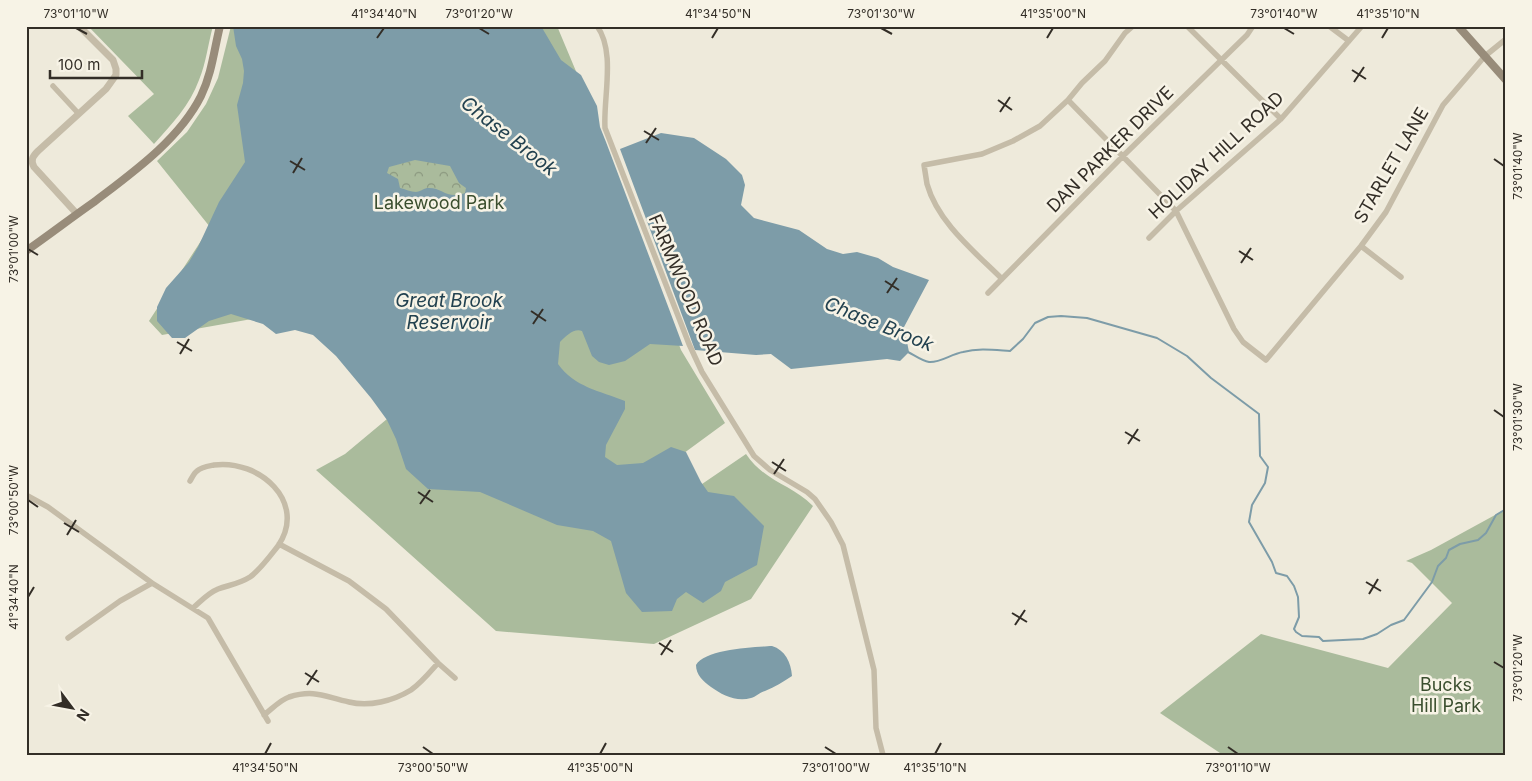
<svg xmlns="http://www.w3.org/2000/svg" width="1532" height="781" viewBox="0 0 1532 781" font-family="Inter,sans-serif">
<style>
.green{fill:#aabb9c}
.forest{fill:url(#forest-crowns)}
.water{fill:#7d9ca8;fill-rule:evenodd}
.lines{fill:none;stroke-linecap:round;stroke-linejoin:round}
.stream{stroke:#7d9ca8;stroke-width:2}
.minor{stroke:#c5bca8;stroke-width:5.5}
.tertiary{stroke:#c5bca8;stroke-width:7}
.secondary{stroke:#988c7a;stroke-width:8}
.ticks{fill:none;stroke:#332e27;stroke-width:2}
.labels{text-anchor:middle;dominant-baseline:central;stroke-width:5;stroke-linejoin:round;paint-order:stroke}
.street-label{font-size:18px;fill:#332e27;stroke:#f7f3e6}
.park-label{font-size:18px;fill:#3a4e2e;stroke:#f7f3e6}
.water-label{font-size:19px;font-style:italic;fill:#22414f;stroke:#f7f3e6}
.neatline{fill:none;stroke:#332e27;stroke-width:2}
.ticks-label{font-size:12px;text-anchor:middle;fill:#332e27}
</style>
<defs>
<pattern id="forest-crowns" width="20" height="18" patternUnits="userSpaceOnUse" patternTransform="scale(1.25)"><rect width="20" height="18" fill="#aabb9c"/><path d="M2 6a3 3 0 1 1 6 0M12 15a3 3 0 1 1 6 0" fill="none" stroke="#8b987f"/></pattern>
</defs>
<rect width="100%" height="100%" fill="#eeeadb"/>
<!-- green -->
<path class="green" d="M88,26H213C208,44 206,63 199,80C190,105 172,124 154,144L128,116L154,94Z
M231,26H557L591,107L681,350L725,423L650,478L683,497L746,454C765,482 791,484 813,506L751,599L654,644L496,631L316,470L345,454L393,414L313,325L257,318L162,335L149,321L210,227L157,161L187,132L206,104L218,78Z
M1506,509V755H1223L1160,713L1261,634L1388,668L1452,603L1412,563L1406,561L1431,550Z"/>
<!-- forest -->
<path class="forest" d="M415,160L450,166L459,183L467,188L465,193C444,200 442,187 427,188C417,189 411,195 400,188C395,184 391,177 387,173L389,167Z"/>
<!-- water -->
<path class="water" d="M233,26H541L561,60L581,75L597,106L600,127L606,142L683,346L650,344L625,361L609,365L599,362L592,356L582,331C574,328 566,336 560,342L558,364C574,387 600,391 625,401V409L606,445L605,457L617,465L643,463L671,447L686,452L701,482L708,492L734,496L764,526L757,565L725,582L721,591L703,603L686,592L677,599L672,611L642,612L626,593L611,541L593,531L557,525L480,492L428,489L406,469L396,439L387,420L371,398L336,356L313,335L295,330L276,334L263,324L231,314L209,321L185,338H172L157,321V307L166,288L189,262L198,247L219,202L245,162L237,105L243,83L244,71L242,59L236,46ZM415,160L450,166L459,183L466,188L465,193C446,200 443,187 427,188C423,189 419,192 416,192C411,192 405,189 400,188L398,179L387,173L389,167Z
M661,133L694,138L726,159L742,175L745,185L741,205L754,218L799,230L827,249L843,254L857,252L878,258L893,267L929,280L904,327L909,352L900,361L887,359L791,369L771,354L756,355L695,350L620,149Z
M772,646C785,650 791,662 792,676C783,682 775,687 765,691C760,692 756,697 751,698C736,702 722,695 711,687C703,681 696,675 696,665C705,649 754,647 772,646Z"/>
<g class="lines">
<!-- stream -->
<path class="stream" d="M908,352C914,355 922,361 929,362C940,363 951,354 963,352C978,348 994,350 1010,351L1023,339L1035,323L1048,317L1061,316L1087,318L1157,338L1187,356L1211,378L1259,414L1260,456L1268,467L1265,483L1252,505L1249,522L1272,562L1276,573L1287,576L1294,586L1298,597L1299,617L1294,629L1296,632L1302,636L1319,637L1323,641L1363,639L1377,634L1391,625L1404,620L1432,582L1438,566L1446,558L1449,550L1460,544L1478,540L1486,533L1496,515L1506,509"/>
<!-- minor -->
<path class="minor" d="M597,26C616,52 603,98 605,128L689,344L702,372L754,456L770,470L807,492L815,499L831,522L843,545L874,670L876,728L883,755
M1187,26L1281,119
M1329,26L1349,41
M53,86L78,113
M1068,100L1176,211L1234,329L1243,342L1266,360L1361,246L1386,212L1443,105L1485,56L1506,39
M1149,238L1176,211L1281,119L1362,26
M1361,246L1401,277
M1002,279C975,252 938,223 927,184C926,178 925,171 924,165L982,154L1013,141L1040,126L1068,100L1082,83L1105,61L1125,33L1133,26
M988,293L1123,156L1247,35L1253,26
M190,481C192,478 194,473 197,471C201,467 209,466 214,465C259,459 308,502 278,546C270,556 260,570 250,577C239,584 229,585 218,589C208,593 201,601 193,608
M26,495L48,507L152,583L208,618L268,721
M279,544L349,581L386,609L438,663L455,678
M68,638L120,601L152,583
M264,715C272,709 280,700 289,697C315,689 325,697 349,702C369,707 393,701 411,690C421,683 430,672 438,663"/>
<!-- tertiary -->
<path class="tertiary" d="M77,214L34,167C30,160 33,156 38,151L106,89L116,75V69L113,60L79,26"/>
<!-- secondary -->
<path class="secondary" d="M1458,26L1506,80
M26,251C49,235 71,218 94,202C132,173 179,140 201,96C212,73 214,50 220,26"/>
</g>
<!-- ticks -->
<path class="ticks" d="M76,28L87,34M479,28L489,34M881,28L892,34M1284,28L1294,34M377,38L384,28M712,38L718,28M1047,38L1053,28M1382,38L1388,28M1352,70L1366,79M1354,82L1364,67M998,100L1012,110M1000,112L1010,97M644,131L659,140M646,143L656,128M1494,159L1504,166M290,161L305,170M293,173L302,158M28,249L38,255M1239,251L1253,260M1241,263L1251,248M885,281L899,290M887,293L897,278M531,311L546,321M533,324L543,309M177,342L192,351M180,354L189,339M1494,410L1504,417M1125,432L1140,441M1128,444L1138,429M772,462L786,471M774,474L784,459M418,492L433,502M28,500L38,507M420,504L430,490M64,523L79,532M67,535L76,520M1366,582L1381,591M1369,594L1378,579M28,597L34,587M1012,613L1027,622M1015,625L1025,610M659,643L673,652M661,655L671,640M1494,662L1504,668M305,673L319,682M307,685L317,670M423,747L433,754M825,747L836,754M1228,747L1238,754M265,754L271,743M600,754L606,743M935,754L941,743"/>
<g class="labels">
<!-- street labels -->
<g class="street-label">
<text transform="translate(1110 149) rotate(-45)">DAN PARKER DRIVE</text>
<text transform="translate(1216 155) rotate(-43)">HOLIDAY HILL ROAD</text>
<text transform="translate(1391 165) rotate(-60)">STARLET LANE</text>
<text transform="translate(686 290) rotate(67)">FARMWOOD ROAD</text>
</g>
<!-- park labels -->
<g class="park-label">
<text x="439" y="202">Lakewood Park</text>
<text x="1446" y="684">Bucks<tspan x="1446" dy="21">Hill Park</tspan></text>
</g>
<!-- water labels -->
<g class="water-label">
<text transform="translate(509 136) rotate(38)">Chase Brook</text>
<text x="449" y="300">Great Brook<tspan x="449" dy="22">Reservoir</tspan></text>
<text transform="translate(879 324) rotate(22)">Chase Brook</text>
</g>
</g>
<!-- border -->
<rect width="1532" height="781" fill="none" stroke="#f7f3e6" stroke-width="55"/>
<!-- north arrow -->
<g transform="translate(72 708) rotate(122)" stroke="#f7f3e6" stroke-width="4" paint-order="stroke">
<path d="M0-4L9 19L0 12L-9 19Z" fill="#332e27"/>
<text y="-8" font-size="14" font-weight="bold" text-anchor="middle" fill="#332e27">N</text>
</g>
<!-- scale -->
<path d="M50 70v8h92v-8" fill="none" stroke="#332e27" stroke-width="2.5"/>
<text x="58" y="70" font-size="15" fill="#332e27" stroke="#f7f3e6" stroke-width="4" paint-order="stroke">100 m</text>
<rect x="28" y="28" width="1476" height="726" class="neatline"/>
<g class="ticks-label">
<text x="76" y="18">73°01'10"W</text>
<text x="384" y="18">41°34'40"N</text>
<text x="479" y="18">73°01'20"W</text>
<text x="718" y="18">41°34'50"N</text>
<text x="881" y="18">73°01'30"W</text>
<text x="1053" y="18">41°35'00"N</text>
<text x="1284" y="18">73°01'40"W</text>
<text x="1388" y="18">41°35'10"N</text>
<text transform="translate(1518 166) rotate(-90)" y="4">73°01'40"W</text>
<text transform="translate(14 249) rotate(-90)" y="4">73°01'00"W</text>
<text transform="translate(1518 417) rotate(-90)" y="4">73°01'30"W</text>
<text transform="translate(14 500) rotate(-90)" y="4">73°00'50"W</text>
<text transform="translate(14 597) rotate(-90)" y="4">41°34'40"N</text>
<text transform="translate(1518 668) rotate(-90)" y="4">73°01'20"W</text>
<text x="265" y="772">41°34'50"N</text>
<text x="433" y="772">73°00'50"W</text>
<text x="600" y="772">41°35'00"N</text>
<text x="836" y="772">73°01'00"W</text>
<text x="935" y="772">41°35'10"N</text>
<text x="1238" y="772">73°01'10"W</text>
</g>
</svg>
